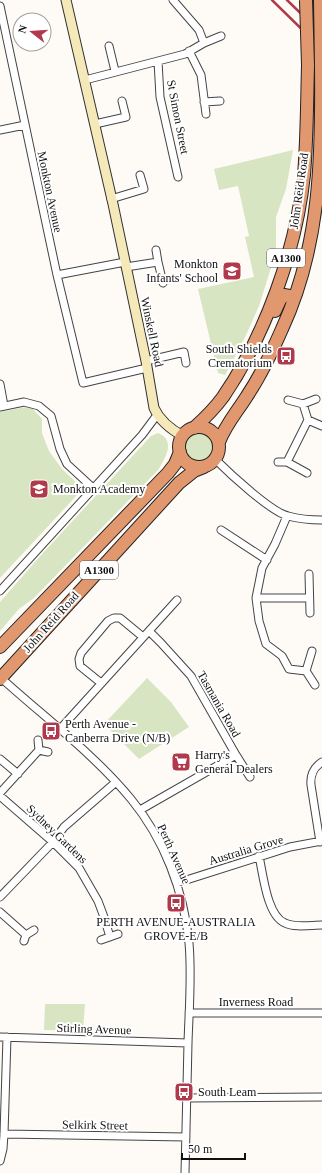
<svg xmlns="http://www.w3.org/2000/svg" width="322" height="1173" viewBox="0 0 322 1173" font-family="'Times New Roman',serif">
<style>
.green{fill:#d8e5c2}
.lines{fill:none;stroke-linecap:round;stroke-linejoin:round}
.street-casing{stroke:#444;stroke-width:9}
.secondary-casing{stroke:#333;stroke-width:11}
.highway-casing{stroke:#222;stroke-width:14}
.street{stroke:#fff;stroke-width:7}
.secondary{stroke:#f5e8b9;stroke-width:9}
.highway{stroke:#e2986f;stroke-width:12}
.rail{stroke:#b0394b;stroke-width:2.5}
.highway-bridge-casing{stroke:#222;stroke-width:14;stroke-linecap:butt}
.highway-bridge{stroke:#e2986f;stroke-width:12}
.labels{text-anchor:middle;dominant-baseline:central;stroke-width:4;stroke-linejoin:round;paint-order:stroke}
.shield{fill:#fff;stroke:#585858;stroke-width:1}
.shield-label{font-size:11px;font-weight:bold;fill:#111}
.street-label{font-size:12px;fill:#111;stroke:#fff}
.poi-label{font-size:12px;fill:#111;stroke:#fff;text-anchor:start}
</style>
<rect width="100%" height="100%" fill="#fefbf6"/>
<!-- green -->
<path class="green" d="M293,150L286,189L276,217V252L259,306L242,344L225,375L218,373L198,289L254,277L245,237L249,236L238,186L219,190L214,169Z
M26,407L32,408L42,419V433L49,451L62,469L77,483L78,494L0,578V412Z
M158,433C176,440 166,458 158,470L34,598L19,609L0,631V602L43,553L151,436Z
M185 447a14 14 0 1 1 28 0a14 14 0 1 1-28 0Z
M147,678L171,702L189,727L139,759L104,724Z
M45,1004H85L83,1031L44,1030Z"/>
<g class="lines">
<defs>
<path id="street" d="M173,0L199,30L204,43
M0,6L57,275L83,383L147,368
M109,46L115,71
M189,51L201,75L206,114
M158,61L160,97L178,177
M85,80L185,54L204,43L221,36
M204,102L220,101
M95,124L126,117L122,101
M0,130L25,125
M111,199L144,189L140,175
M156,250L158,262
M126,267L158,262L163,283
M57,275L125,262
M146,361L184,352L186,363
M0,384L4,406
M288,400L303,404
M303,404L308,420
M303,404L316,399
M0,407L24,402L39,406L51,416L60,449L67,464L93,488
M308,420L322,426
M215,459C229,473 271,512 288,516C299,519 311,520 322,520
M278,462H287L307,473
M287,462L308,420
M287,516L275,544L262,568L256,598L259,621L266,644L282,656L289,669L306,671L315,685
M221,530L267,560
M309,574L310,613
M0,591L142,435L157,415
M256,598H309
M149,631L161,643L191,676L236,755L250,777
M306,671L312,651
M0,677C44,717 93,753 131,799C164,839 184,891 189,943C192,976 189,1010 188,1043C187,1086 186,1130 185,1173
M101,683L80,666L79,659L81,653L108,621L114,618H120L143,637
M60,729L177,600
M38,740L39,750L48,752
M0,759L18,774
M0,793L39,750
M0,796L53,842L79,868L98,901L104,917L110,937
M140,810L236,755
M320,842L311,785C310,775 313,768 322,762
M259,856C263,874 267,916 285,923C295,928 311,925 322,925
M177,883L290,847L322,841
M0,897L53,842L64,827L116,782
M0,912L26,935
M101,940L118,934
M24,941L26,935L34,930
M189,1013H322
M0,1037L188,1043
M187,1098L322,1097
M4,1134L186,1137
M0,1161L3,1149L4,1134L7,1037"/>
<path id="secondary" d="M66,0L113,204L146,361L154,408C160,421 170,429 183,436"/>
<path id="highway" d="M275,311L280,300L284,295L295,297
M179 447a20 20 0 1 1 40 0a20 20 0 1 1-40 0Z
M194,428C205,418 215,408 223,397C266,334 296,250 304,175C307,139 307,102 308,65
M219,442C226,424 237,412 247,396C261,375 272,352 282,329C321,245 322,156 321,65
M0,647L168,473L175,464L180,452
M0,679L179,483L194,471L204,467"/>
</defs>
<!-- street casing -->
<use href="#street" class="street-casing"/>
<!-- secondary casing -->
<use href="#secondary" class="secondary-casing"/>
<!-- highway casing -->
<use href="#highway" class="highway-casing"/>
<!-- street -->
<use href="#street" class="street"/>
<!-- secondary -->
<use href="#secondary" class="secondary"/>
<!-- highway -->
<use href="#highway" class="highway"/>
<!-- rail -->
<path class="rail" d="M272,0L322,49
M287,0L322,34"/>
<defs>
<path id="highway-bridge" d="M306,0L308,65
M320,0L321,65"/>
</defs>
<!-- highway-bridge casing -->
<use href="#highway-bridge" class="highway-bridge-casing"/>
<!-- highway-bridge -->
<use href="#highway-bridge" class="highway-bridge"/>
</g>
<!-- icons -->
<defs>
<symbol id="school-square" viewBox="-11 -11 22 22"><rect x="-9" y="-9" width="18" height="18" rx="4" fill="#b0394b" stroke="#fff"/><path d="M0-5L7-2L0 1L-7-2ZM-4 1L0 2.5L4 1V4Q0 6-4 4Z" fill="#fff"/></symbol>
<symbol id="bus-square" viewBox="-11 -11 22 22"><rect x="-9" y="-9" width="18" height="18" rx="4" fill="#b0394b" stroke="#fff"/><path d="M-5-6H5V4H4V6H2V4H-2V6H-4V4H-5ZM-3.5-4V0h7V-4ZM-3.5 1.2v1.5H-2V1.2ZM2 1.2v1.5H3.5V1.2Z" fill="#fff"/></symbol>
<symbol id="supermarket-square" viewBox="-11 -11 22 22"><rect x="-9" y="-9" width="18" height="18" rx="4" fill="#b0394b" stroke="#fff"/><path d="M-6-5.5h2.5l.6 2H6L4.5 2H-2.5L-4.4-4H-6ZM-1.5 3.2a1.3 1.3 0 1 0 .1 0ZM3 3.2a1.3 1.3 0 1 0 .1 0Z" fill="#fff"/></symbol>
</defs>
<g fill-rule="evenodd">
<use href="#school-square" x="221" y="260" width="22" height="22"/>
<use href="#bus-square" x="275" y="345" width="22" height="22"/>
<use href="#school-square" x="28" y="478" width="22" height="22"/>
<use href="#bus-square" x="40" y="720" width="22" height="22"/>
<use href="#supermarket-square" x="170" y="751" width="22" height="22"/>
<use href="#bus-square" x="165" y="892" width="22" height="22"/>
<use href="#bus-square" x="173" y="1081" width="22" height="22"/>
</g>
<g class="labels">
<!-- shield labels -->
<g class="shield">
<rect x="267" y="249" width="38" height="18" rx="3"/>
<rect x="80" y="561" width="38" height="18" rx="3"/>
</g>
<g class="shield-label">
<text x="286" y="258">A1300</text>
<text x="99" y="570">A1300</text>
</g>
<!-- street labels -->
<g class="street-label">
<text transform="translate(178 117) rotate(79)">St Simon Street</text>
<text transform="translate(299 191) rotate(-82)">John Reid Road</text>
<text transform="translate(50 192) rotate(78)">Monkton Avenue</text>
<text transform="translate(152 332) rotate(78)">Winskell Road</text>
<text transform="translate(51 622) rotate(-48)">John Reid Road</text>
<text transform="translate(219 704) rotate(60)">Tasmania Road</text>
<text transform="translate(57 834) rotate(44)">Sydney Gardens</text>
<text transform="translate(246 850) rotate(-17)">Australia Grove</text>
<text transform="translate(174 854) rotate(66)">Perth Avenue</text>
<text x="256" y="1002">Inverness Road</text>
<text transform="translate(94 1029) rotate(2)">Stirling Avenue</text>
<text transform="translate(95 1125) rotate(1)">Selkirk Street</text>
</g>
<!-- poi labels -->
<g class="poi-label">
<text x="218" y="264" text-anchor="end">Monkton<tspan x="218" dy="14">Infants' School</tspan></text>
<text x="272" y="349" text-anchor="end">South Shields<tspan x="272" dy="14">Crematorium</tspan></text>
<text x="53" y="489">Monkton Academy</text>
<text x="65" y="724">Perth Avenue -<tspan x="65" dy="14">Canberra Drive (N/B)</tspan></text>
<text x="195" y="755">Harry's<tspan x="195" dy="14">General Dealers</tspan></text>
<text x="176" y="922" text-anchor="middle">PERTH AVENUE-AUSTRALIA<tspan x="176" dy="14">GROVE-E/B</tspan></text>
<text x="198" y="1092">South Leam</text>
</g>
</g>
<!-- north arrow -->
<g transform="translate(32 32) rotate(287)"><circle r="19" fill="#ffffff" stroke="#a0a0a0"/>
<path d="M0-3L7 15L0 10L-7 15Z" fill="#b0394b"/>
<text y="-6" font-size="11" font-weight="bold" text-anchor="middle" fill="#111111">N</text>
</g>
<!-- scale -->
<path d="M182 1153v6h63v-6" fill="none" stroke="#111111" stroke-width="2"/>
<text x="188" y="1153" font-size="12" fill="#111111" stroke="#ffffff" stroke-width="3" paint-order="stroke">50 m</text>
</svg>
